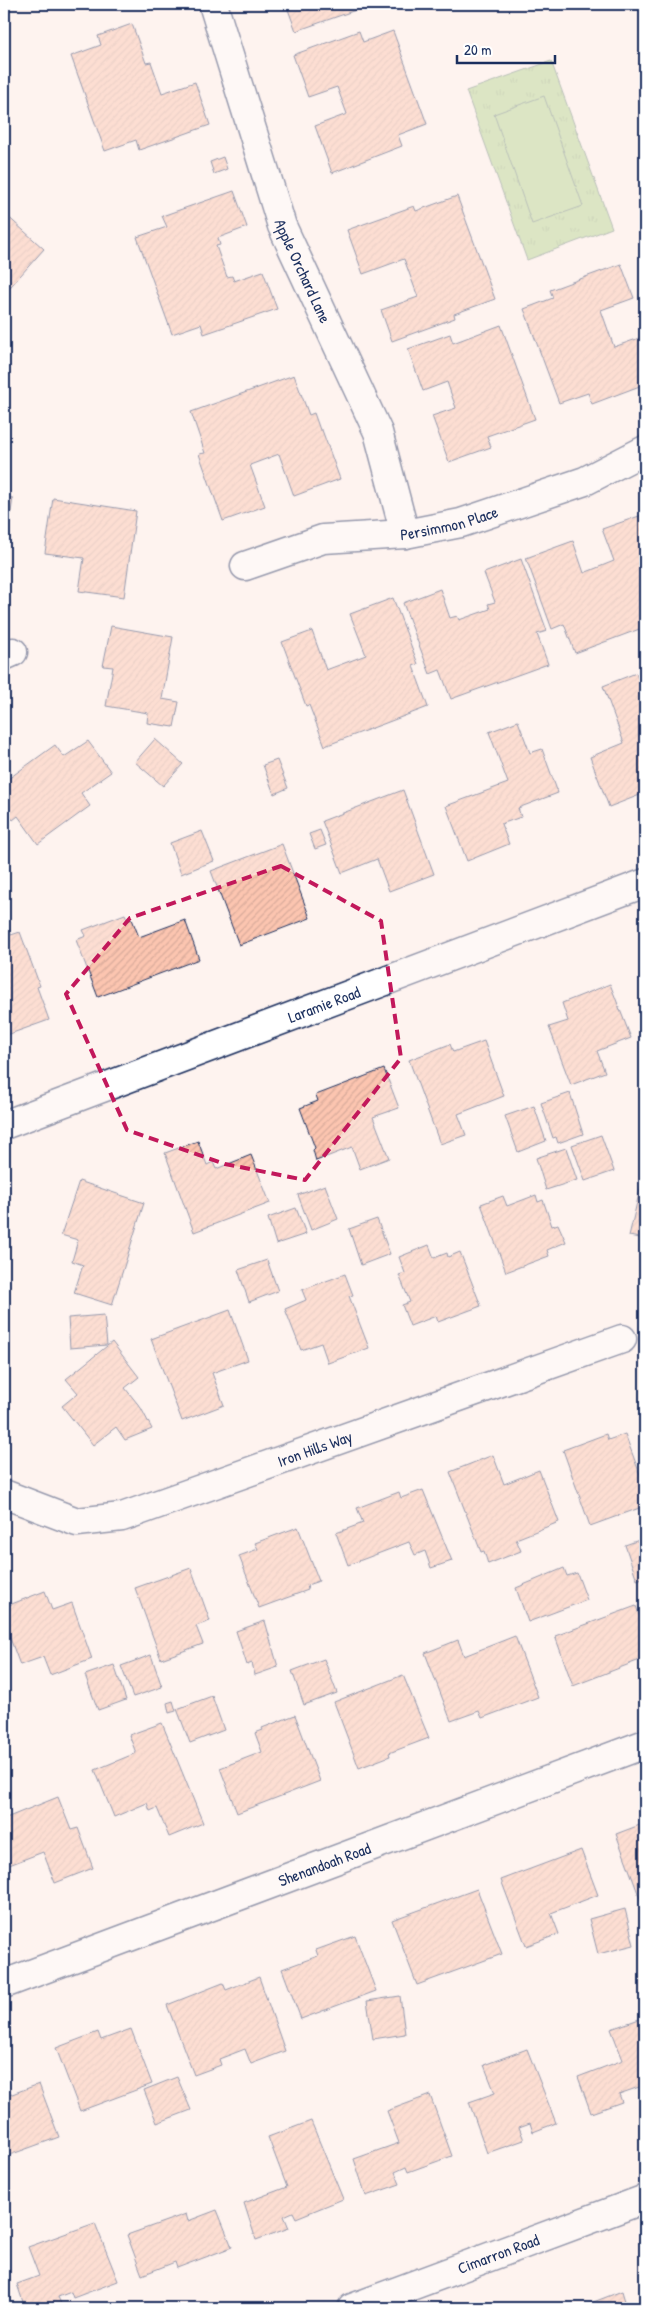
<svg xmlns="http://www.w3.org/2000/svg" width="649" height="2312" viewBox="0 0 649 2312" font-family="'Patrick Hand',sans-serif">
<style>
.grass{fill:url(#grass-tufts);stroke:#688278}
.garden{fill:#b4d691;stroke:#688278}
.building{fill:url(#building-hatch);stroke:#1b2f5e}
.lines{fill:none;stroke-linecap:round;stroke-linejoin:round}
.minor-casing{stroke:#1b2f5e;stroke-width:31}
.minor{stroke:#fff;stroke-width:28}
.marked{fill:none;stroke:#c2185b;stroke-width:4;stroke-dasharray:10 6;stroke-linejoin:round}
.labels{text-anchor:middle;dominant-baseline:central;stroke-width:4.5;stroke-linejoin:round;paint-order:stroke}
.street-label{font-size:16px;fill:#1b2f5e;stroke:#fff}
</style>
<defs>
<pattern id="grass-tufts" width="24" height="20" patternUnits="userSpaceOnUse" patternTransform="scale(1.25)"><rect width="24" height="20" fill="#b4d691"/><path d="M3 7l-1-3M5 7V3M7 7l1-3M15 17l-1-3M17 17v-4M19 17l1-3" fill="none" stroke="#9ab87f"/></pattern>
<pattern id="building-hatch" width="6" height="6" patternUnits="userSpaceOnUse" patternTransform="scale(1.25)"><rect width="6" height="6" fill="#fcc5b0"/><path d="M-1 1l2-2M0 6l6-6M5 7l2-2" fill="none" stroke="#d7aa9a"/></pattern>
</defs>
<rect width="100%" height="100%" fill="#fef3ef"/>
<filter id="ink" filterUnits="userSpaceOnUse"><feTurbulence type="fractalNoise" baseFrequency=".02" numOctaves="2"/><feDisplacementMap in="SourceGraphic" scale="10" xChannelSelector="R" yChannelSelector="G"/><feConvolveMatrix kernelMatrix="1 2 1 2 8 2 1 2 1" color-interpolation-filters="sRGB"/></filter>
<g filter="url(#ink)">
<!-- grass -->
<path class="grass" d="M551,61L612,228L527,260L466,91Z"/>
<!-- garden -->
<path class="garden" d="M544,96L583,206L532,224L494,114Z"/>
<!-- building -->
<path class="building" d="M286,4H373L296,31Z
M132,24L146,63L151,62L162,93L195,82L210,125L139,150L136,140L105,151L71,56L101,45L98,36Z
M359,31L363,42L393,31L427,124L398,135L402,146L332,173L315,126L347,114L337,87L308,97L293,55Z
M223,157L227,169L214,174L210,162Z
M234,191L247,227L218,238L220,245L216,246L227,277L232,276L234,281L263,271L277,309L204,334L201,324L172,334L137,237L167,227L162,216Z
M457,196L495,299L454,314L455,318L392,341L381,310L418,297L404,259L363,274L347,230L414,206L416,211Z
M4,213L44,249L4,294Z
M621,264L634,298L601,310L614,347L645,336V384L592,404L588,393L559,403L524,309L553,298L550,290Z
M501,325L535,419L487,436L491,447L449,462L432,416L456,408L447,382L423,391L408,349L450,334L453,343Z
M294,375L309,415L314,413L320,430H322L340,479L294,496L279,454L250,465L265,506L223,521L199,454L205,453L191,412Z
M4,497L13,498L6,548H4Z
M53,498L136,511L124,597L79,591L84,558L45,553Z
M645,514V627L575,653L564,624L552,629L526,558L573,541L584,573L614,561L602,529Z
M521,559L547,631L537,634L548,664L451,699L440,670L430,674L403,603L440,589L450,618L457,616L459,620L490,609L488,604L495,602L484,573Z
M393,598L418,664L413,666L428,707L325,746L309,705L306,706L282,642L312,631L326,670L366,655L350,614Z
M111,626L173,637L162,699L179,702L174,727L147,723L148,713L106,706L113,667L103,666Z
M636,673L645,696V793L609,807L590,757L624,743L603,686Z
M518,721L530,753L542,749L558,793L518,808L521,817L501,824L509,844L467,861L446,806L508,783L489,732Z
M155,739L183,764L163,786L135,762Z
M88,741L111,772L81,793L90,806L38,844L18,816L13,820L4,809V782L55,745L64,757Z
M277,760L288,788L274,794L263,765Z
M403,790L434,874L389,891L377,859L342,873L322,821Z
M320,830L326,845L315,849L309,834Z
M202,831L214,861L181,874L170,843Z
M282,844L310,918L239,945L211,871Z
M125,914L128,920L132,919L139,937L185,920L199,959L98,997L76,940L86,936L83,930Z
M4,917L11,935L20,932L40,986L37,987L49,1020L4,1036Z
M610,984L631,1038L597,1051L605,1072L571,1085L549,1027L568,1021L562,1003Z
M484,1041L504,1096L458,1114L466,1135L440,1144L409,1060L450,1044L453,1052Z
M384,1069L399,1108L373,1117L389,1158L360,1169L352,1147L316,1161L313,1150L315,1148L300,1108L318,1101L316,1095Z
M570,1093L583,1134L558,1143L556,1137L553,1138L541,1103Z
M534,1106L546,1141L518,1152L505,1116Z
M601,1135L614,1171L585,1181L572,1145Z
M198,1141L207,1165L213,1162L216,1169L251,1155L270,1203L194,1232L165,1153Z
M566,1148L577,1180L546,1190L536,1158Z
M79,1181L144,1203L112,1305L74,1293L83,1265L72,1261L78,1240L61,1235Z
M642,1181L645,1182V1239L629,1236Z
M325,1185L338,1219L311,1230L298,1195Z
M536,1195L538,1202L543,1200L552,1226L558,1224L566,1242L547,1250L549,1256L506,1272L481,1204L503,1196L507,1206Z
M296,1208L306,1234L276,1244L268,1218Z
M377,1219L390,1254L361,1265L349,1229Z
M429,1245L434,1258L447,1253L448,1257L460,1252L481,1306L438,1322L436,1316L410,1326L402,1305L410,1302L399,1275L405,1273L399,1257Z
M267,1260L278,1291L249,1302L238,1270Z
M345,1274L353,1295L349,1296L369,1348L328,1363L321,1343L301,1350L285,1309L306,1300L302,1290Z
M230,1310L248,1360L212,1373L224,1405L182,1421L151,1339Z
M104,1315L107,1345L70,1348L68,1318Z
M112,1342L139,1377L125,1388L141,1408L152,1429L125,1440L116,1427L93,1445L62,1406L78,1393L66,1379Z
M606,1434L608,1440L625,1434L645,1488V1506L590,1526L563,1450Z
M493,1455L504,1484L539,1470L559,1522L516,1539L521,1551L488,1564L484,1551L481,1552L450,1472Z
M423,1490L452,1561L431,1568L425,1551L415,1555L409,1542L348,1565L336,1533L363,1523L357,1508L399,1492L401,1498Z
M298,1527L319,1581L307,1585L308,1590L259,1608L239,1556L258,1549L255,1543Z
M645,1538V1577L637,1580L625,1545Z
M191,1568L210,1621L196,1626L203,1644L161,1659L135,1588Z
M564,1568L567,1576L577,1573L587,1600L528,1622L516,1588Z
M45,1591L52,1610L72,1603L92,1659L50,1675L43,1657L20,1665L4,1622V1607Z
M636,1606L645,1632V1658L573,1686L555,1636Z
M265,1621L278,1667L255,1675L252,1663L247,1665L236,1631Z
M515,1636L538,1697L482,1718L479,1711L451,1721L425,1653L458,1640L464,1656Z
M151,1655L162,1687L133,1697L121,1666Z
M324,1659L337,1693L304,1705L292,1671Z
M114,1665L126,1700L98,1710L85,1675Z
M403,1675L429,1738L389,1753L390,1756L359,1768L334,1702Z
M212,1696L224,1730L190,1743L177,1709Z
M173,1701L176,1711L169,1713L167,1703Z
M295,1715L320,1781L237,1813L220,1768L262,1752L255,1733L263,1730L262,1728Z
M162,1723L203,1823L169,1837L157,1808L150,1811L147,1803L114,1817L95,1770L136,1753L129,1735Z
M58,1797L71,1830L78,1828L93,1868L55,1883L43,1852L4,1867V1812L6,1818Z
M645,1823V1912L616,1834Z
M581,1850L598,1895L551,1913L559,1934L526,1946L501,1880Z
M477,1889L502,1954L417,1985L392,1920Z
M625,1909L634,1945L598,1954L589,1919Z
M355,1936L376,1991L301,2019L282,1969L318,1956L316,1950Z
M259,1977L285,2051L251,2064L245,2049L219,2059L221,2065L194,2075L167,2005L223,1983L226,1990Z
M400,1996L405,2034L373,2039L367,2001Z
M645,2017V2085L619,2094L622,2102L591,2113L578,2077L623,2060L611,2029Z
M131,2029L152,2084L80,2111L56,2048L98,2032L101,2040Z
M527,2049L556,2123L533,2132L530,2123L519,2127L524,2140L487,2153L469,2102L495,2093L484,2065Z
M177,2077L191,2110L157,2123L144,2090Z
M39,2084L59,2137L4,2157V2097Z
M430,2095L452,2156L408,2172L406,2167L395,2172L400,2184L366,2196L354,2159L399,2143L387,2111Z
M311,2121L343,2199L296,2218L293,2212L284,2216L289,2228L256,2240L244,2203L287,2187L268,2137Z
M217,2210L232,2247L177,2268L175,2262L142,2275L127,2235L186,2214L188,2221Z
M95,2223L118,2281L73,2298L71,2292L58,2297L63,2308H25L17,2284L39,2276L28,2247Z
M622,2291L627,2308H578Z"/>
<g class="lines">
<defs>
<g id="minor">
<path id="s1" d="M213,4L282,226L378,432L405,534"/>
<path id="s2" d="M245,566L323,539L405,534L461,523L585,481L645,450"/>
<path d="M4,656L13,652"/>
<path id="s3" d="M4,1125L645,883"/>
<path id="s4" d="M4,1494L77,1522L122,1517L622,1339"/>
<path id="s5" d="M4,1984L645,1744"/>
<path id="s6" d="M352,2308L645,2199"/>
</g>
</defs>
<!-- minor casing -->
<use href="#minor" class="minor-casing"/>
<!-- minor -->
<use href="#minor" class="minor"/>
</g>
</g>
<!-- marked area -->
<path d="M0 0H649V2312H0ZM281,866L381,921L401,1058L305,1180L225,1164L127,1130L66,994L130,918Z" fill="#fef3ef" fill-opacity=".55" fill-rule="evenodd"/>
<path class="marked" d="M281,866L381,921L401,1058L305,1180L225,1164L127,1130L66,994L130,918Z"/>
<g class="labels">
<!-- street labels -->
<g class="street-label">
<text stroke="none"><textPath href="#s1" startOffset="282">Apple Orchard Lane</textPath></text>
<text stroke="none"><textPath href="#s2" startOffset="210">Persimmon Place</textPath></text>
<text stroke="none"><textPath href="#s3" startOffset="342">Laramie Road</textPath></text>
<text stroke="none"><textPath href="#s4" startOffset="328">Iron Hills Way</textPath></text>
<text stroke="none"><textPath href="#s5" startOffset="342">Shenandoah Road</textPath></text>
<text stroke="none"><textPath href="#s6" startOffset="156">Cimarron Road</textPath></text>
</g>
</g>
<!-- margin -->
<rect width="649" height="2312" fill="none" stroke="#fff" stroke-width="20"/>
<rect x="10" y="10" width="629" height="2292" fill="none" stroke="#1b2f5e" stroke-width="2" filter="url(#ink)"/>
<!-- scale -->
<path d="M457 55v8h98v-8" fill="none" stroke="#1b2f5e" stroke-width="2.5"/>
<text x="464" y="55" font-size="15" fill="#1b2f5e" stroke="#ffffff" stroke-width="4" paint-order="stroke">20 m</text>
</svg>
